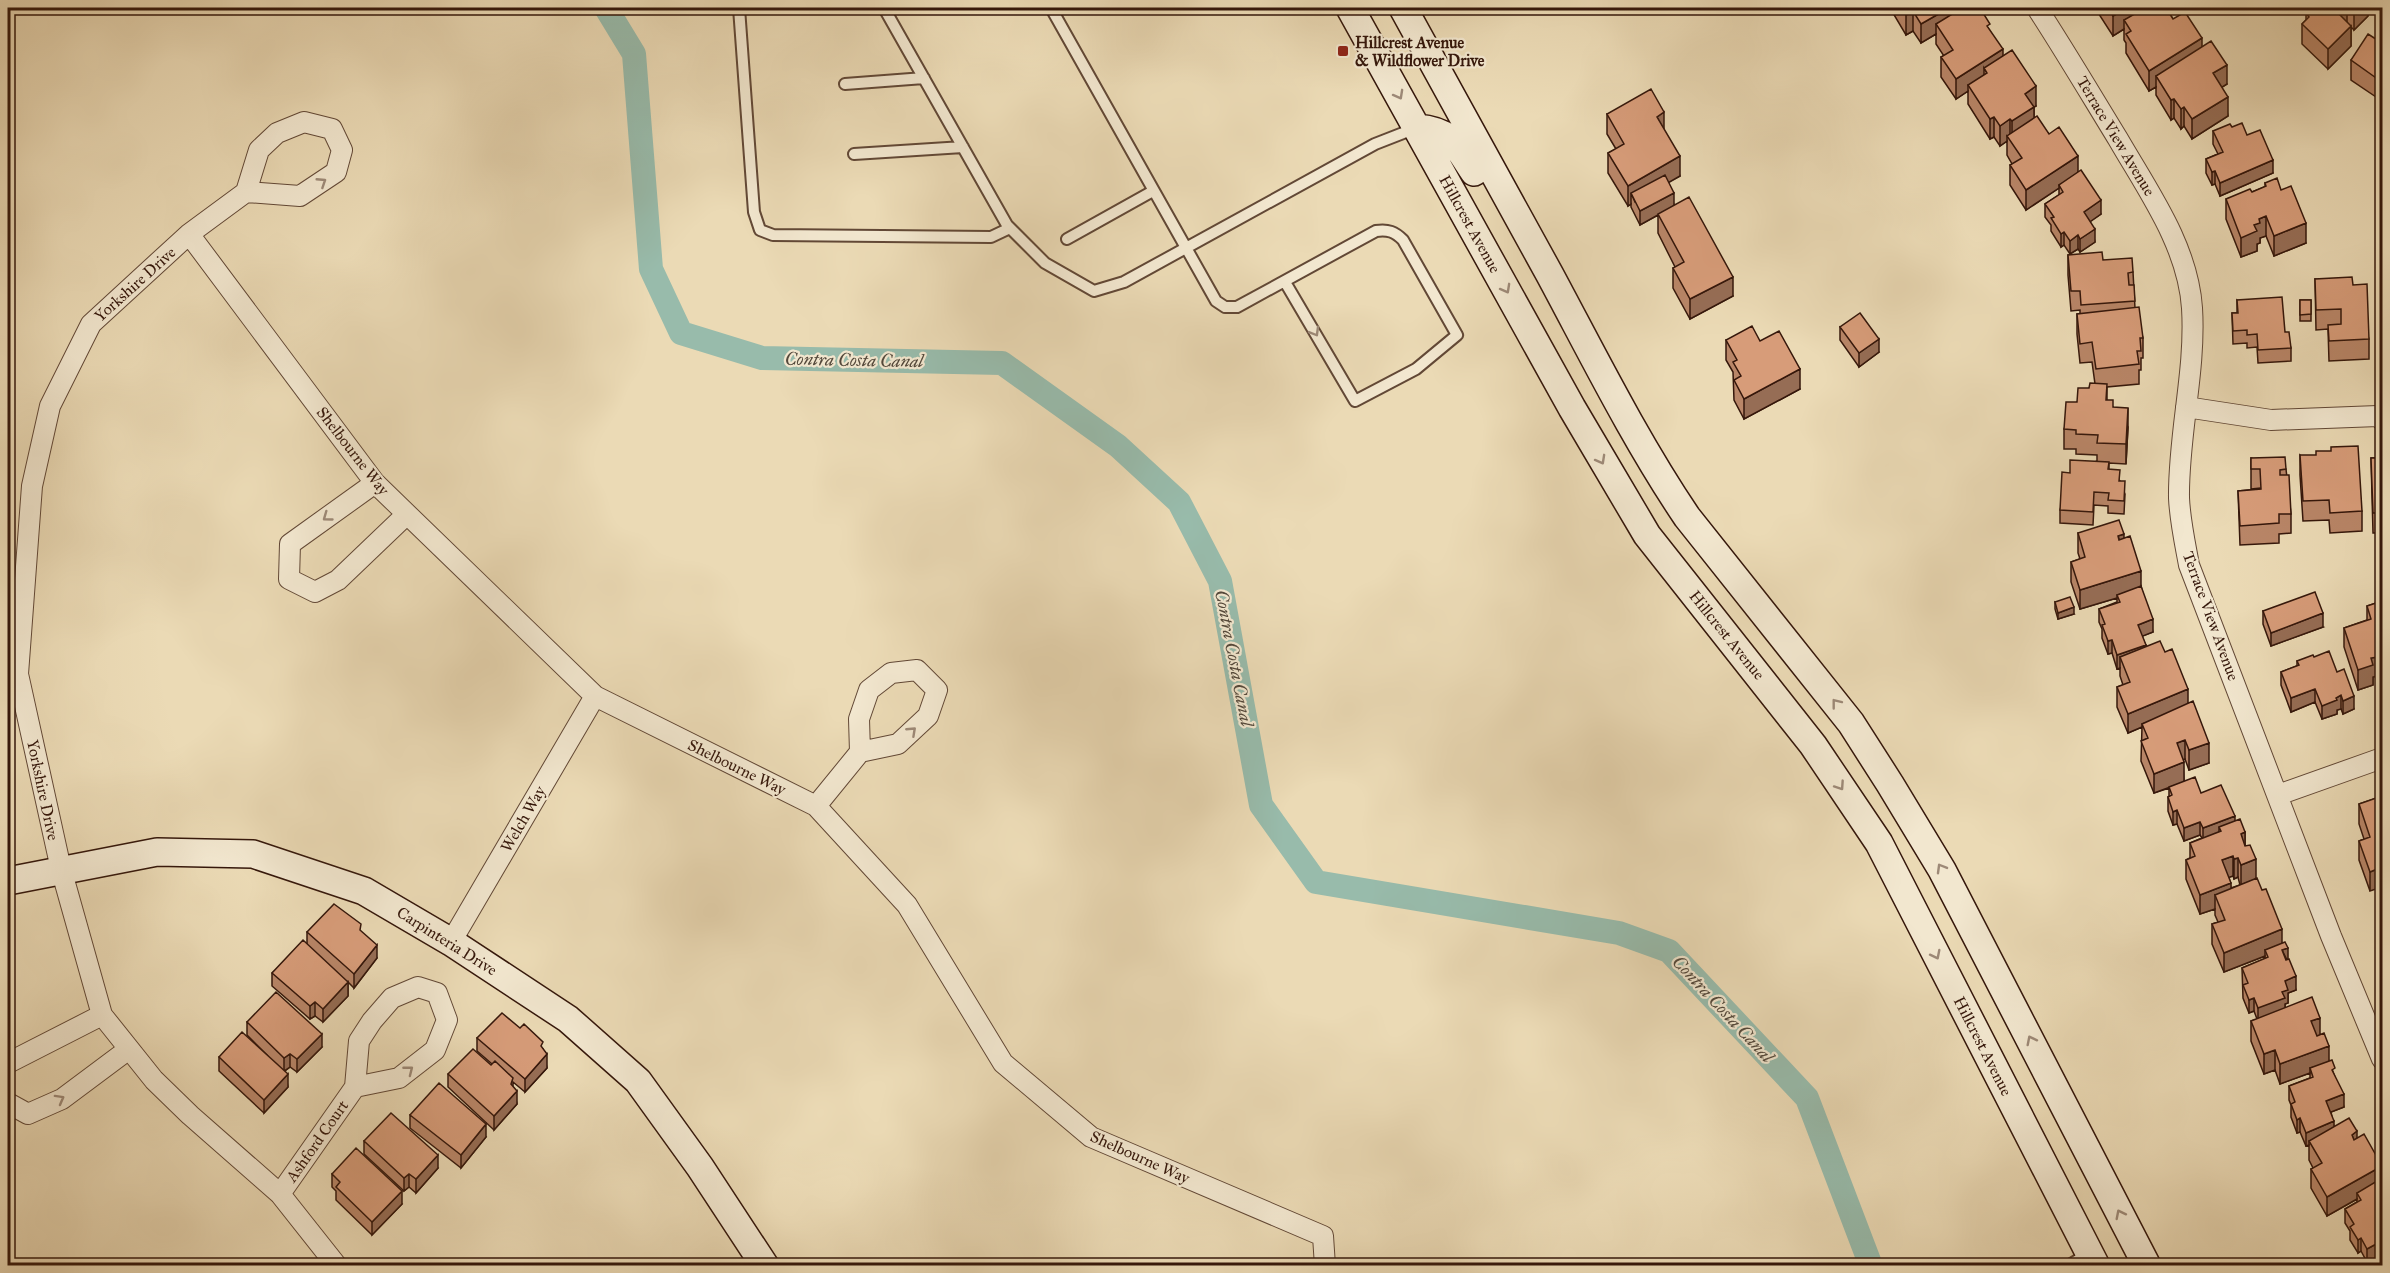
<svg xmlns="http://www.w3.org/2000/svg" width="2390" height="1273" viewBox="0 0 2390 1273" font-family="'IM FELL Great Primer',serif">
<style>
.lines{fill:none;stroke-linecap:round;stroke-linejoin:round}
.canal{stroke:#98bbab;stroke-width:24}
.lane-casing{stroke:#624836;stroke-width:14}
.street-casing{stroke:#624836;stroke-width:22}
.secondary-casing{stroke:#35170b;stroke-width:30}
.lane{stroke:#f2e7cf;stroke-width:10}
.street{stroke:#f2e7cf;stroke-width:20}
.secondary{stroke:#f2e7cf;stroke-width:27}
.wall{fill:#b98668;stroke:#35170b;stroke-width:1.5;fill-rule:evenodd}
.shaded-wall{fill:#966d55;stroke:#35170b;stroke-width:1.5}
.building{fill:#d79c79;stroke:#35170b;stroke-width:1.5}
.oneway{stroke:#9d8977}
.poi-dot{fill:#8f2418;stroke:#f2e7cf;stroke-width:2}
.labels{text-anchor:middle;dominant-baseline:central;stroke-width:4.5;stroke-linejoin:round;paint-order:stroke}
.poi-label{font-size:16px;font-weight:bold;fill:#35170b;stroke:#f2e7cf;text-anchor:start}
.street-label{font-size:16px;fill:#35170b;stroke:#f2e7cf}
.water-label{font-size:18px;font-style:italic;fill:#53483b;stroke:#f2e7cf}
</style>
<rect width="100%" height="100%" fill="#ebdab5"/>
<filter id="stains"><feTurbulence type="fractalNoise" baseFrequency=".00333" numOctaves="4"/><feColorMatrix values="0 0 0 0 .2 0 0 0 0 .09 0 0 0 0 .02 0 0 0 .5 -.17"/></filter>
<radialGradient id="worn" r=".72"><stop offset=".6" stop-color="#630" stop-opacity="0"/><stop offset="1" stop-color="#630" stop-opacity=".3"/></radialGradient>
<g class="lines">
<!-- canal -->
<path class="canal" d="M606,8L634,54L651,269L681,333L762,358L1002,363L1118,446L1179,502L1220,581L1261,805L1316,882L1619,933L1669,951L1807,1098L1871,1266"/>
<defs>
<path id="lane" d="M739,8L754,212L760,230L773,235L991,237L1010,228
M884,8L1007,225L1045,263L1094,291L1124,282L1375,144L1416,128
M1051,8L1216,301L1225,307H1237L1376,231C1388,229 1395,232 1403,240L1457,335L1416,369L1355,401L1285,282
M845,84L924,78
M854,154L963,147
M1067,239L1153,191
M2068,1266L2089,1253"/>
<path id="street" d="M2037,8C2065,51 2091,95 2118,139C2148,191 2188,246 2192,308C2196,371 2178,435 2179,498C2180,521 2185,543 2189,565L2331,936L2382,1059
M246,192L300,196L336,172L342,150L332,129L304,122L277,133L259,150L246,192L189,234L91,324L50,406L32,486L18,674L61,869L102,1015L154,1080L190,1115L280,1194L337,1266
M189,234L375,483L595,696L816,806L907,905L1003,1063L1091,1137L1323,1236L1325,1266
M2186,407L2271,420L2378,416L2382,420
M375,483L290,544L289,579L315,592L338,580L407,514
M2278,795L2382,758
M816,806L860,752L898,744L928,716L937,690L917,670L891,673L869,690L859,719L860,752
M451,942L595,696
M8,1063L102,1015
M8,1103L28,1114L62,1099L129,1049
M280,1194L355,1087L359,1041L372,1021L392,998L418,987L437,993L447,1020L435,1050L399,1078L355,1087"/>
<path id="secondary" d="M1350,8L1572,408L1647,535L1813,745L1879,843L2096,1266
M1403,8C1452,97 1501,186 1550,275C1594,357 1635,440 1687,517L1851,723L1890,784L1942,870L2147,1266
M1417,128C1452,131 1456,145 1474,172
M8,881L157,852L253,854L364,891L451,942L568,1019L638,1081L700,1167L765,1266"/>
</defs>
<!-- lane casing -->
<use href="#lane" class="lane-casing"/>
<!-- street casing -->
<use href="#street" class="street-casing"/>
<!-- secondary casing -->
<use href="#secondary" class="secondary-casing"/>
<!-- lane -->
<use href="#lane" class="lane"/>
<!-- street -->
<use href="#street" class="street"/>
<!-- secondary -->
<use href="#secondary" class="secondary"/>
</g>
<!-- wall -->
<path class="wall" d="M1890,8H1974L1990,31L2003,56L2036,106L2034,107V118L2049,134L2078,173L2101,214L2090,221L2095,242L2080,252L2078,249L2070,254L2064,245L2061,247L2051,231V225L2045,217V204L2059,195V188L2026,210L2010,185V165L2012,164L2007,155V141L2000,146L1994,137L1990,139L1968,104V91L1956,99L1941,77V57L1944,56L1936,44V34L1921,43L1913,31L1906,35Z
M2095,8H2166L2173,19L2202,47L2227,84L2222,87L2228,116L2192,139L2184,126L2181,129L2174,118L2171,120L2156,95V87L2149,91L2126,53V43L2124,40V29L2113,36Z
M2312,8H2368V16L2354,30L2351,27V46L2328,69L2302,44V24L2306,20V13Z
M2382,43L2379,99L2351,80V60Z
M1607,114L1664,130L1680,176L1668,182L1674,205L1733,296L1690,319L1673,288V268L1675,267L1658,233V215L1640,225L1631,207V204L1628,206L1608,173V153L1616,149L1607,134Z
M2232,127L2247,135L2273,173L2220,196L2215,184L2212,185L2206,173V159L2218,154L2213,144V131Z
M2265,183L2281,190L2306,243L2274,256L2266,236L2260,238V243L2257,244V251L2241,257L2226,219V199L2252,192L2265,187Z
M2068,255L2103,260L2133,272L2135,308L2143,338V358H2141V370H2139V384L2107,387V400L2113,407L2128,427L2126,464L2109,463V469L2120,481L2125,494L2124,514L2108,513V506L2094,505L2093,525L2060,523V510L2070,473L2097,461V455L2076,454V449H2064V429L2077,402L2089,388L2095,384L2092,362L2080,363L2077,334V314H2080V310L2071,311L2068,275Z
M2315,279L2353,285L2369,339V359L2329,361L2328,329L2316,330Z
M2237,300L2285,332L2291,348V361L2258,363L2257,347L2247,348V343L2233,344L2232,313H2237Z
M2300,300H2311V321H2300Z
M1840,327L1879,352L1859,367L1840,340Z
M1726,340L1760,341L1800,389L1744,419L1734,400L1733,372L1726,360Z
M2300,455L2362,511V531L2330,533L2329,520L2303,521L2300,475Z
M2251,458L2286,469L2291,514V533L2279,534V543L2240,545L2238,491L2260,489V488L2251,489Z
M2371,458H2382V533H2373Z
M2078,533L2124,538L2141,586L2153,632L2142,636L2146,646L2188,703L2209,763L2189,770L2185,759L2183,760L2184,781L2201,793L2235,821L2245,832V846L2256,879L2282,943L2296,990L2288,993V1003L2285,1004V1008L2320,1034L2329,1061L2335,1077L2344,1107L2331,1112L2334,1127L2357,1138L2382,1178V1266L2378,1261L2376,1258L2367,1262L2361,1251L2358,1253L2350,1240V1231L2345,1223V1209L2357,1202V1199L2327,1216L2311,1188V1169L2313,1168L2309,1160V1145L2306,1146L2300,1132L2297,1133L2291,1117V1105L2289,1100V1086L2310,1078V1073L2280,1084L2275,1070L2264,1074L2251,1041V1021L2257,1019L2254,1011L2249,1013L2243,998L2242,968L2265,959V956L2224,972L2212,944V924L2218,922L2215,915V909L2200,914L2186,879V860L2190,858V843L2202,838L2200,835L2184,841L2177,824L2173,825L2168,811V797H2169V788L2154,793L2141,761L2142,727L2128,733L2117,707V687L2123,685L2120,676V668L2117,669L2112,653L2108,654L2102,638V629L2099,622V609L2117,602V598L2080,609L2071,582V562L2080,559L2078,553ZM2233,876L2234,879L2238,877L2240,885L2231,888L2229,877Z
M2382,601L2380,686L2377,676L2373,677V685L2358,690L2344,647V628L2367,620V606Z
M2055,602L2074,614L2058,619L2055,609Z
M2263,611L2323,627L2271,646L2263,624Z
M2314,657L2337,672L2354,709L2343,714L2341,709L2337,710V714L2322,719L2315,702L2291,712L2281,685V672L2297,666V661Z
M2382,796L2370,891L2359,860V841L2364,839L2359,824V804Z
M307,932H361L377,958L354,988L348,982V996L323,1022L315,1016L310,1019L272,986V973L307,944Z
M247,1022L322,1047L297,1072L290,1067L285,1071L288,1087L264,1113L219,1071V1057L267,1055L247,1035Z
M477,1038L543,1049L547,1068L525,1092L513,1082V1086L517,1104L494,1130L448,1087V1074L491,1065L492,1064L477,1051Z
M410,1115L486,1137L461,1168L410,1128Z
M364,1141L438,1168L416,1193L409,1187L404,1191L364,1154Z
M332,1174L402,1204L372,1235L336,1200V1191L332,1187Z"/>
<!-- shaded-wall -->
<path class="shaded-wall" d="M1949,8H1970L1936,24V34L1921,43V24Z
M2127,8H2158L2124,20V29L2113,36V16Z
M2343,8H2347V24L2338,13Z
M2357,8H2368V16L2354,30V11Z
M1913,11V31L1906,35V15Z
M2351,26V46L2328,69V49Z
M2202,38V57L2156,76V87L2149,91V71Z
M2003,49V69L1987,73L1984,68V81L1968,85V91L1956,99V79Z
M2227,65V84L2213,93V73Z
M2382,75V95L2379,99V80Z
M2036,86V106L2027,111L2034,107V127L2012,141V121L2025,94Z
M2228,97V116L2192,139V119Z
M2174,99V118L2171,120V100Z
M2184,107V126L2181,129V109Z
M1664,112V132L1657,117Z
M1994,117V137L1990,139V119Z
M2010,119V139L2007,136V141L2000,146V126Z
M1680,156V176L1635,202L1631,193V204L1628,206V186Z
M2078,156V176L2059,185V188L2026,210V190Z
M2273,160V173L2220,196V183Z
M2215,171V184L2212,185V172Z
M1674,193V206L1640,225V211Z
M2101,200V214L2084,226V212Z
M2266,216V236L2260,238V243L2257,244V251L2241,257V238L2254,225L2259,219Z
M2306,223V243L2274,256V236Z
M2095,229V242L2080,252V239Z
M2064,232V245L2061,247V234Z
M2078,235V249L2070,254V241Z
M1733,277V296L1690,319V299Z
M1879,339V352L1859,367V353Z
M1800,369V389L1744,419V399Z
M2128,408V427L2126,464V444Z
M2124,534V554L2118,536Z
M2141,571V590L2117,595V598L2080,609V590Z
M2074,607V614L2058,619V613Z
M2323,613V627L2271,646V633Z
M2153,619V632L2138,638V625Z
M2112,640V653L2108,654V641Z
M2146,645V658L2120,657V668L2117,669V655Z
M2377,657V676L2373,677V685L2358,690V670L2371,658Z
M2382,665V685L2380,686V666Z
M2188,689V709L2142,724V727L2128,733V714Z
M2315,689V702L2291,712V698Z
M2341,695V709L2337,710V714L2322,719V706Z
M2354,696V709L2343,714V701Z
M2185,740V759L2177,763V743Z
M2209,743V763L2189,770V750Z
M2184,762V782L2154,793V774Z
M2177,810V824L2173,825V812Z
M2235,816V829L2221,831L2219,827V835L2203,841V828Z
M2200,822V835L2184,841V828Z
M2245,832V852L2241,834Z
M2233,856V876L2222,880V860Z
M2238,858V877L2234,879V859Z
M2256,859V879L2241,885V865Z
M2382,867V887L2370,891V872Z
M2231,883V902L2215,895V909L2200,914V895Z
M2282,929V949L2265,950V956L2224,972V953Z
M377,945V958L354,988V974Z
M2288,948V962L2282,950Z
M2296,976V990L2288,993V1003L2285,1004V1011L2258,1021V1008L2282,992L2285,981Z
M348,982V996L323,1022V1009Z
M2254,998V1011L2249,1013V1000Z
M315,1002V1016L310,1019V1006Z
M2320,1018V1038L2311,1041V1021Z
M322,1034V1047L297,1072V1059Z
M2329,1046V1065L2310,1068V1073L2280,1084V1064Z
M2275,1050V1070L2264,1074V1054Z
M290,1054V1067L284,1071V1058Z
M547,1054V1068L525,1092V1079Z
M288,1074V1087L264,1113V1100Z
M517,1091V1104L494,1130V1116Z
M2344,1094V1107L2326,1114V1101Z
M2300,1118V1132L2297,1133V1120Z
M2334,1121V1135L2309,1141V1145L2306,1146V1133Z
M486,1124V1137L461,1168V1155Z
M2357,1131V1151L2352,1135Z
M438,1155V1168L416,1193V1179Z
M2382,1166V1185L2357,1193V1199L2327,1216V1197Z
M409,1174V1187L404,1191V1178Z
M402,1191V1204L372,1235V1222Z
M2361,1238V1251L2358,1253V1240Z
M2376,1244V1258L2367,1262V1249Z
M2382,1246V1259L2378,1262V1248Z"/>
<!-- building -->
<path class="building" d="M1901,8H1949L1921,24L1913,11L1906,15Z
M1962,8H1974L1976,10L1980,8L1990,24L1987,26L2003,49L1956,79L1941,57L1953,50L1936,24Z
M2108,8H2127L2113,16Z
M2145,8H2166L2173,19L2185,12L2202,38L2149,71L2126,34L2131,31L2124,20Z
M2312,8H2343L2338,13L2351,26L2328,49L2302,24L2309,17L2306,13Z
M2368,34L2382,43V75L2379,80L2351,60Z
M2211,41L2227,65L2213,73L2228,97L2192,119L2184,107L2181,109L2174,99L2171,100L2156,76Z
M2012,50L2036,86L2025,94L2034,107L2012,121L2010,119L2000,126L1994,117L1990,119L1968,85L1987,73L1984,68Z
M1651,89L1664,112L1657,117L1680,156L1628,186L1608,153L1624,144L1607,114Z
M2037,116L2049,134L2059,127L2078,156L2026,190L2010,165L2022,158L2007,136Z
M2242,123L2247,135L2260,130L2273,160L2220,183L2215,171L2212,172L2206,159L2223,152L2213,131L2230,124L2232,127Z
M2081,170L2101,200L2084,212L2095,229L2080,239L2078,235L2070,241L2064,232L2061,234L2051,218L2054,217L2045,204L2063,192L2059,185Z
M1665,175L1674,193L1640,211L1631,193Z
M2277,178L2281,190L2291,186L2306,223L2274,236L2266,216L2259,219L2260,223L2254,225L2257,231L2241,238L2226,199L2250,189L2252,192L2266,186L2265,183Z
M1689,197L1733,277L1690,299L1673,268L1684,262L1658,214Z
M2102,252L2103,260L2132,258L2133,272L2128,273L2129,285H2134L2135,301L2081,305L2080,291H2071L2068,255Z
M2352,277L2353,285L2367,284L2369,339L2329,341L2328,325L2341,324V309L2316,310L2315,279Z
M2282,297L2285,332H2289L2291,348L2258,350L2257,334L2247,335V330L2233,331L2232,313H2238L2237,300Z
M2300,300H2311V314L2300,315Z
M2139,307L2143,338H2140L2141,351H2137L2139,364L2096,369L2092,342L2080,344L2077,314Z
M1860,313L1879,339L1859,353L1840,327Z
M1752,326L1760,341L1779,331L1800,369L1744,399L1734,380L1741,376L1733,362L1737,360L1726,340Z
M2090,383L2107,384L2106,400H2113V407L2128,408L2126,444L2097,443L2098,435L2076,434V430L2064,429L2066,402H2077L2078,388H2089Z
M2358,446L2362,511L2330,513L2329,500L2303,501L2300,455H2316V451H2331V447Z
M2285,457L2286,469L2280,470V475H2289L2291,514H2279V523L2240,526L2238,491L2261,489L2260,469H2251V458Z
M2371,458H2382V513H2373Z
M2070,460L2109,462L2108,469L2120,470L2119,481H2125L2124,501L2108,500L2109,493L2094,492L2093,512L2060,510L2062,472L2070,473Z
M2119,520L2124,534L2118,536L2119,540L2130,536L2141,571L2080,590L2071,562L2085,557L2078,533Z
M2141,586L2153,619L2138,625L2146,645L2117,655L2112,640L2108,641L2102,625L2105,624L2099,609L2120,602L2117,595Z
M2315,592L2323,613L2271,633L2263,611Z
M2070,597L2074,607L2058,613L2055,602Z
M2382,601V665L2380,666L2377,657L2371,658L2373,665L2358,670L2344,628L2371,619L2367,606Z
M2160,641L2165,652L2172,649L2188,689L2128,714L2117,687L2130,682L2120,657Z
M2329,651L2337,672L2344,669L2354,696L2343,701L2341,695L2336,698L2337,700L2322,706L2315,689L2291,698L2281,672L2299,665L2297,661L2313,655L2314,657Z
M2193,701L2209,743L2189,750L2185,740L2177,743L2184,762L2154,774L2141,741L2148,738L2142,724Z
M2195,777L2201,793L2221,785L2235,816L2203,828L2200,822L2184,828L2177,810L2173,812L2168,797L2172,795L2169,787Z
M2382,796V867L2370,872L2359,841L2370,837L2359,804Z
M2240,819L2245,832L2241,834L2245,846L2250,845L2256,859L2241,865L2238,858L2234,859L2233,856L2222,860L2231,883L2200,895L2186,860L2195,856L2190,843L2221,831L2219,827Z
M2257,878L2262,890L2266,889L2282,929L2224,953L2212,924L2225,920L2215,895Z
M334,904L361,924L360,930L377,945L354,974L307,932Z
M303,940L348,982L323,1009L315,1002L310,1006L272,973Z
M2285,942L2288,948L2282,950L2286,960L2289,959L2296,976L2285,981L2288,990L2282,992L2285,998L2258,1008L2254,998L2249,1000L2243,985L2248,983L2242,968L2268,957L2265,950Z
M276,992L322,1034L297,1059L290,1054L284,1058L247,1022Z
M2312,997L2320,1018L2311,1021L2317,1036L2324,1033L2329,1046L2280,1064L2275,1050L2264,1054L2251,1021Z
M502,1013L520,1028L524,1024L543,1042L541,1046L547,1054L525,1079L477,1038Z
M242,1032L288,1074L264,1100L219,1057Z
M473,1049L491,1065L495,1061L513,1078L511,1084L517,1091L494,1116L448,1074Z
M2332,1060L2335,1068L2332,1070L2344,1094L2326,1101L2334,1121L2306,1133L2300,1118L2297,1120L2291,1104L2295,1102L2289,1086L2313,1077L2310,1068Z
M439,1083L486,1124L461,1155L410,1115Z
M391,1113L438,1155L416,1179L409,1174L404,1178L364,1141Z
M2349,1118L2357,1131L2352,1135L2354,1140L2364,1134L2382,1166L2327,1197L2311,1169L2322,1163L2309,1141Z
M356,1148L402,1191L372,1222L336,1187L340,1182L332,1174Z
M2382,1178V1246L2378,1248L2376,1244L2367,1249L2361,1238L2358,1240L2350,1227L2354,1224L2345,1209L2361,1200L2357,1193Z
M2382,1257V1266H2373Z"/>
<!-- one-way arrows -->
<defs><path id="oneway-chevron" d="M-2-3.5L2.5 0L-2 3.5" fill="none" stroke-width="1.6" stroke-linecap="round" stroke-linejoin="round" transform="scale(1.5)"/></defs>
<g class="oneway">
<use href="#oneway-chevron" transform="translate(1399 95) rotate(61)"/>
<use href="#oneway-chevron" transform="translate(322 182) rotate(-33)"/>
<use href="#oneway-chevron" transform="translate(1506 289) rotate(61)"/>
<use href="#oneway-chevron" transform="translate(1315 332) rotate(60)"/>
<use href="#oneway-chevron" transform="translate(1601 460) rotate(61)"/>
<use href="#oneway-chevron" transform="translate(327 517) rotate(144)"/>
<use href="#oneway-chevron" transform="translate(1836 703) rotate(-128)"/>
<use href="#oneway-chevron" transform="translate(912 731) rotate(-43)"/>
<use href="#oneway-chevron" transform="translate(1840 786) rotate(56)"/>
<use href="#oneway-chevron" transform="translate(1941 868) rotate(-120)"/>
<use href="#oneway-chevron" transform="translate(1936 955) rotate(63)"/>
<use href="#oneway-chevron" transform="translate(2031 1040) rotate(-117)"/>
<use href="#oneway-chevron" transform="translate(409 1070) rotate(-38)"/>
<use href="#oneway-chevron" transform="translate(60 1099) rotate(-29)"/>
<use href="#oneway-chevron" transform="translate(2120 1214) rotate(-117)"/>
</g>
<!-- markers -->
<rect class="poi-dot" x="1337" y="45" width="12" height="12" rx="3"/>
<g class="labels">
<!-- poi labels -->
<g class="poi-label">
<text x="1355" y="42">Hillcrest Avenue<tspan x="1355" dy="18">&amp; Wildflower Drive</tspan></text>
</g>
<!-- street labels -->
<g class="street-label">
<text transform="translate(2116 136) rotate(59)">Terrace View Avenue</text>
<text transform="translate(1470 224) rotate(61)">Hillcrest Avenue</text>
<text transform="translate(135 284) rotate(-42)">Yorkshire Drive</text>
<text transform="translate(353 451) rotate(52)">Shelbourne Way</text>
<text transform="translate(2211 616) rotate(70)">Terrace View Avenue</text>
<text transform="translate(1727 635) rotate(51)">Hillcrest Avenue</text>
<text transform="translate(737 767) rotate(26)">Shelbourne Way</text>
<text transform="translate(43 790) rotate(78)">Yorkshire Drive</text>
<text transform="translate(523 819) rotate(-60)">Welch Way</text>
<text transform="translate(447 941) rotate(32)">Carpinteria Drive</text>
<text transform="translate(1983 1046) rotate(63)">Hillcrest Avenue</text>
<text transform="translate(317 1141) rotate(-55)">Ashford Court</text>
<text transform="translate(1140 1157) rotate(24)">Shelbourne Way</text>
</g>
<!-- water labels -->
<g class="water-label">
<text transform="translate(854 360) rotate(1)">Contra Costa Canal</text>
<text transform="translate(1234 658) rotate(79)">Contra Costa Canal</text>
<text transform="translate(1723 1009) rotate(47)">Contra Costa Canal</text>
</g>
</g>
<!-- margin -->
<rect width="2390" height="1273" fill="none" stroke="#ebdab5" stroke-width="30"/>
<rect x="9" y="9" width="2372" height="1255" fill="none" stroke="#35170b" stroke-width="3"/>
<rect x="15" y="15" width="2360" height="1243" fill="none" stroke="#35170b" stroke-width="1.5"/>
<rect width="100%" height="100%" filter="url(#stains)"/>
<rect width="100%" height="100%" fill="url(#worn)"/>
</svg>
